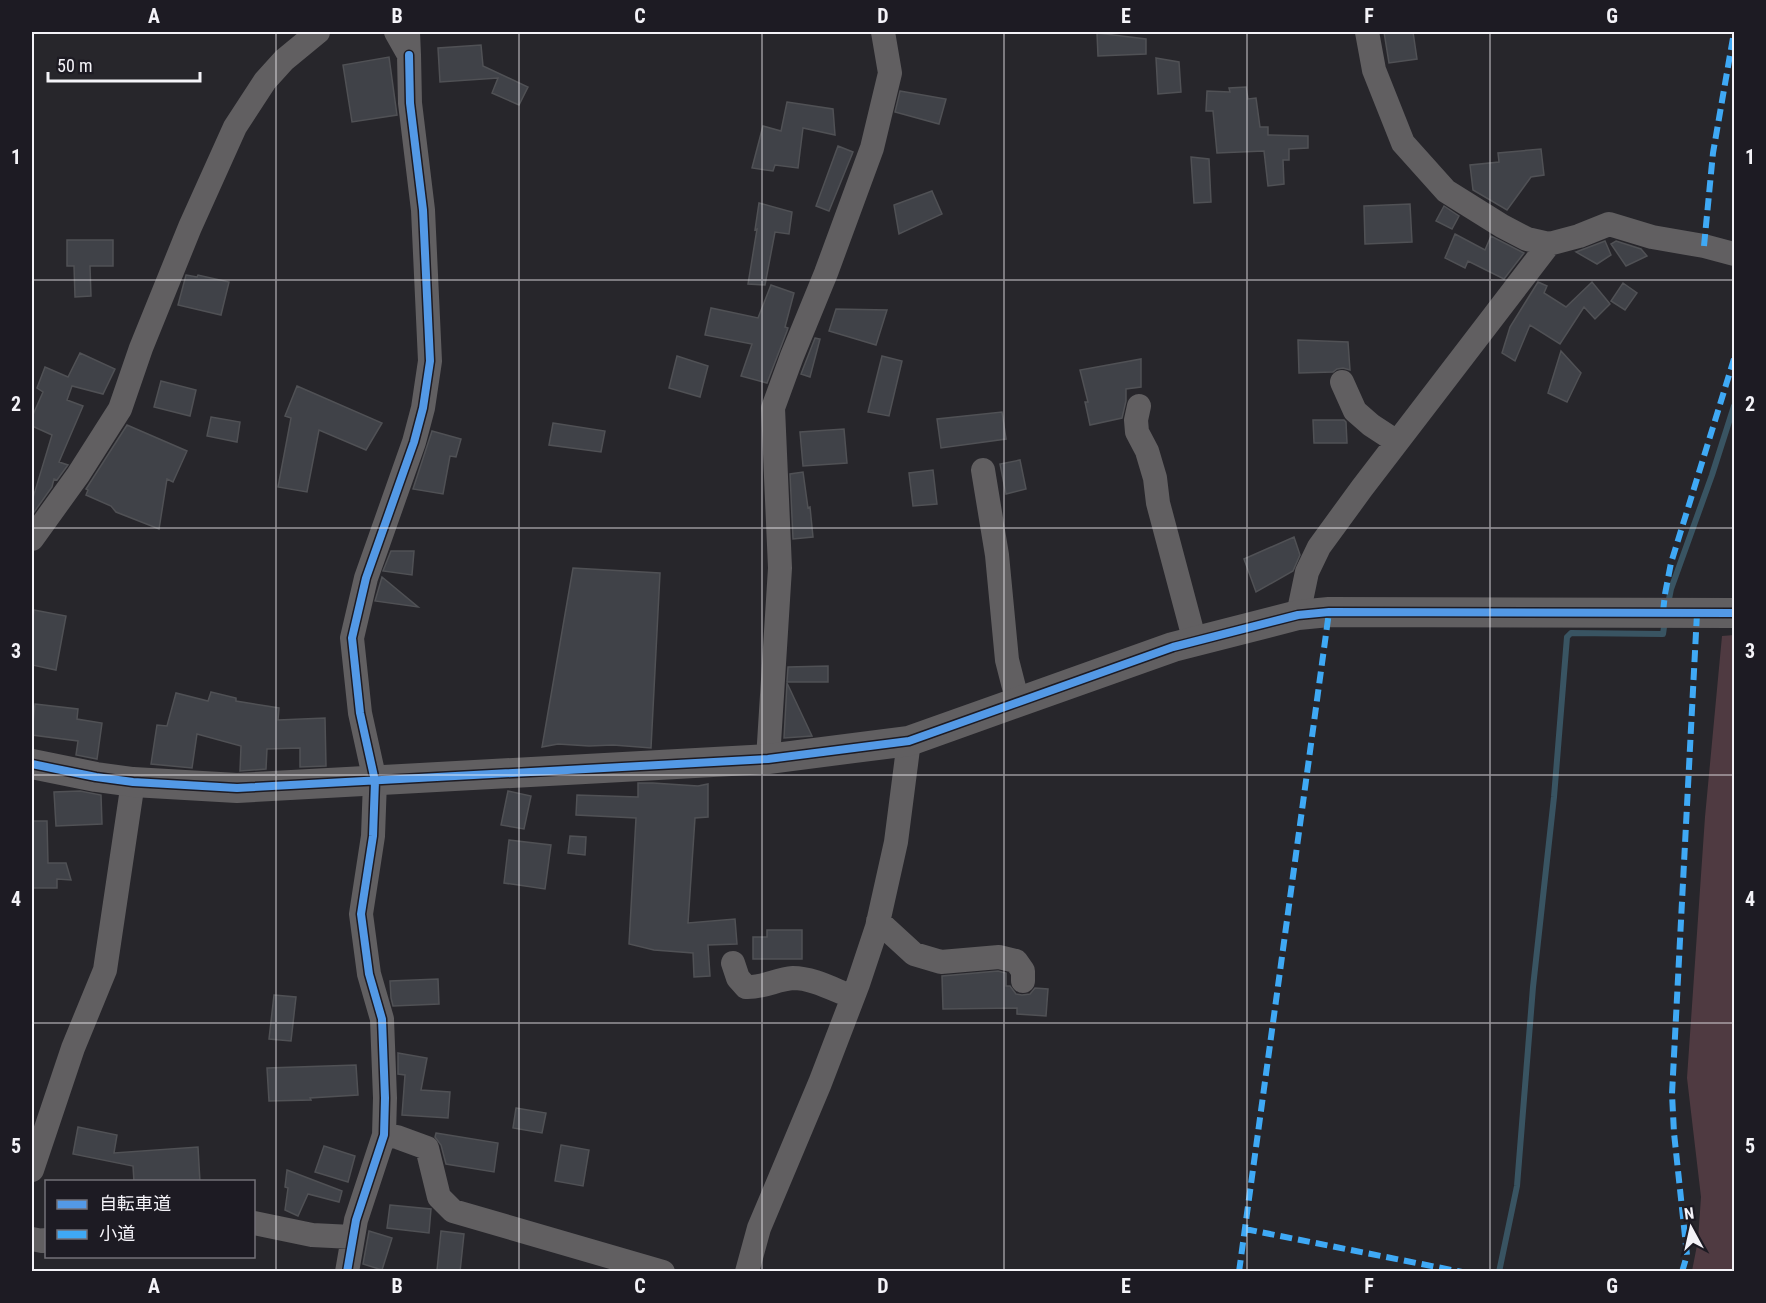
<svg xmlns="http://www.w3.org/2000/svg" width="1766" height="1303" viewBox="0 0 1766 1303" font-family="'Roboto Condensed','Noto Sans JP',sans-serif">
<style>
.green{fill:#4f3a41}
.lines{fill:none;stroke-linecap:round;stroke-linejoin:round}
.stream{stroke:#395462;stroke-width:6}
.building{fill:#404248;stroke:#505155;stroke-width:1.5}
.minor{stroke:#615f61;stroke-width:24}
.tertiary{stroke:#615f61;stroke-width:30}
.quiet{stroke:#3fa9f5;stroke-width:6;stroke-dasharray:12 6;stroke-linecap:butt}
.cycleway-casing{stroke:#1d1b23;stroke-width:11}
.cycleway{stroke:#5399e6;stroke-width:8}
.grid{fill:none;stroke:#f4f3f8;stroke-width:1.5;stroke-opacity:0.55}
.neatline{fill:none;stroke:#f4f3f8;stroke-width:2}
.grid-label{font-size:20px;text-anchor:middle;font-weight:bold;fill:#f4f3f8}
</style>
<rect width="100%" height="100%" fill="#27262b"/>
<!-- green -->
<path class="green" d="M1734,635V1271H1692L1698,1240L1701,1197L1687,1078L1705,817L1722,636Z"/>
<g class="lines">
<!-- stream -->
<path class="stream" d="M1668,604L1671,589L1712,475L1734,406
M1499,1272L1517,1186L1533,987L1554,797L1567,637L1571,633L1663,634L1665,620"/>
</g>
<!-- building -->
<path class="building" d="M1384,32H1413L1417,59L1389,63Z
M1097,33L1146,39V54L1098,56Z
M481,45L483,66L528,87L519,105L492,93L498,78L440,82L438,48Z
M389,57L397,115L352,122L343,65Z
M1156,58L1179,62L1181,92L1158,94Z
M1246,87L1248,99L1256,98L1260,127H1268V135L1308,136V148L1289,149V160H1283L1284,184L1268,186L1264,151L1217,153L1213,111H1206L1207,91L1230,92L1229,88Z
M900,91L946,99L939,124L895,112Z
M787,102L833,109L835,135L803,128L798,168L775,165L773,171L752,168L763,126L781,131Z
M838,146L853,152L829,211L816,206Z
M1541,149L1544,175L1531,177L1507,210L1473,190L1470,165L1499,162L1498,153Z
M1191,157L1209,159L1211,202L1194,203Z
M932,191L942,214L899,234L894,205Z
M759,203L792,212L789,234L775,232L765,285L748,284L757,229L755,230Z
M1410,204L1412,242L1365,244L1364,206Z
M1444,206L1459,216L1452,229L1436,221Z
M1455,234L1485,250L1491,236L1524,253L1504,279L1468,261L1465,268L1445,258Z
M67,240H113V266H90L91,296L75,297L74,266H67Z
M1605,241L1611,255L1597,264L1576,252Z
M1616,241L1641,249L1647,256L1626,266L1611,244Z
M186,275L197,277L198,275L229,282L221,315L178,305Z
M1538,282L1547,286L1544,293L1566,307L1592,282L1610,304L1595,319L1584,307L1560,344L1530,325L1515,361L1502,353L1510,327Z
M1623,283L1637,293L1625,310L1611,301Z
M771,285L794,293L785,327L788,328L787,331L767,383L741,376L752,344L705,335L711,308L758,318Z
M836,309L887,310L876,345L829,331Z
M815,338L820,339L810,377L801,374Z
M1298,340L1348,342L1350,370L1343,368L1337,369L1333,372L1299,373Z
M1561,351L1581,373L1567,402L1548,393Z
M80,353L115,369L103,394L72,386L67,400L83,406L59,462L68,465L57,480L54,479L52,487L32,515V501L52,435L32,426V417L43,392L37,388L45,367L68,377Z
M677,356L708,366L700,397L669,388Z
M882,356L902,361L889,416L868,412Z
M1141,359V387L1126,389V401L1122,418L1090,425L1085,402H1088L1080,370Z
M161,381L196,390L190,416L154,407Z
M297,386L382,423L366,450L319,430L307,492L278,487L291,418L285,416Z
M1002,412L1006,439L941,448L937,419Z
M211,417L240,422L237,442L207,436Z
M1313,420H1344L1346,422L1347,443H1314Z
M553,423L605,431L601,452L549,445Z
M127,425L187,451L173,482L167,479L159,529L116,512L111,506L86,495L88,490L86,489Z
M844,429L847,463L803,466L800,432Z
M432,431L461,439L456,457L450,456L443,494L413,489Z
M1020,460L1026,489L1006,494L1000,464Z
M933,470L937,504L913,506L909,473Z
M803,472L808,508L810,507L813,537L793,539L790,474Z
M1294,537L1300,555L1293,571L1256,592L1244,559Z
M391,551H414L412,575L383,571Z
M573,568L660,573L651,748L613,745L589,746L558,744L542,747Z
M382,577L418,607L375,601Z
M34,610L66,616L56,670L32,665V625Z
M828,666V682H787L788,667Z
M787,683L812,736L784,738Z
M211,692L236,698V701L279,708L278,720L325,718L326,766L300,767V748L267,749L266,769L240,771L241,746L197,734L192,768L151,764L157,725L167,726L176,693L208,701Z
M35,704L78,709L77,719L102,723L97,759L76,755L78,741L32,735Z
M638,783H653L698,786L708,784V817L695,818L688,923L735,919L737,944L708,945L710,976L694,977L693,953L654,950L629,944L636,818L576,815L577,795L638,797Z
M80,791L101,795L102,824L56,826L54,792Z
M508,791L531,796L524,829L501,825Z
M32,821H47L48,863H66L71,880L57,879V888H32Z
M570,836L586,837L585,855L568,853Z
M509,840L551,845L545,889L504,883Z
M767,930H802V959H753V937H767Z
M998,971L1006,973V986H1010L1016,994L1022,995L1030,994L1035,988L1048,989L1046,1016L1017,1014V1008L943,1009L942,976Z
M438,979L439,1004L393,1006L391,998L390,981Z
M274,995L296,997L291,1041L269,1039Z
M398,1053L427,1058L421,1090L450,1092L448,1118L402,1115L405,1075L398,1074Z
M356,1065L358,1095L310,1098L311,1100L269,1101L267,1068Z
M516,1108L546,1113L542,1133L513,1128Z
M78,1127L117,1135L114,1153L198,1147L200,1182H134L133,1166L73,1154Z
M436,1133L498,1143L494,1172L446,1164L441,1145L435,1137Z
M561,1145L589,1150L583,1186L555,1181Z
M324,1146L355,1156L348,1182L315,1172Z
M287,1170L342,1191L339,1202L308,1194L298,1216L285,1210L288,1188L285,1187Z
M390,1205L431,1209L429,1233L387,1228Z
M369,1231L392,1238L382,1270L363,1264Z
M441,1231L464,1234L460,1272L437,1270Z"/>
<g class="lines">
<!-- minor -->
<path class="minor" d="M396,32L409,55L408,32
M1367,32L1374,70L1403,143L1446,191L1502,226L1527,239L1549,244L1579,236L1609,224L1652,237L1704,246L1734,254
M1342,382L1355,411L1371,425L1397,442
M1139,406L1136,420L1137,432L1147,451L1155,478L1158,503L1195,642
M983,470L997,555L1007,660L1018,703
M32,539L78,475L120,409L141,348L190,227L235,127L265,81L284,60L318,32
M1298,615L1307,572L1319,547L1362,488L1549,244
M768,759L780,568L773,408L792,356L826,273L872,148L890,73L883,32
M878,921L914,954L941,962L999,957L1016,961L1023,971V981
M733,963L738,978L746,987C763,988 777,979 793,978C813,978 834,990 853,997
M384,1135L397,1137L427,1148L439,1197L453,1211L663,1272
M32,1170L73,1048L105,970L133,782
M254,1223L312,1235L352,1237
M32,1239L42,1241L46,1240
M347,1272L356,1220L384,1135L385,1098L382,1019L369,974L361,914L373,836L375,781L360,713L352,638L366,578L414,442L423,408L430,361L423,210L410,103L409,55
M747,1272L759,1228L820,1083L858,984L877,927L896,842L909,741"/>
<!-- tertiary -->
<path class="tertiary" d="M32,764L96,777L133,782L237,788L768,759L909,741L1173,647L1298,615L1329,612L1734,613"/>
<!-- quiet -->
<path class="quiet" d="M1704,246L1713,153L1734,32
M1663,612L1665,594L1671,563L1734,359
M1245,1229L1462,1272
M1239,1272L1329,612
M1682,1272L1687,1255L1674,1133L1672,1094L1697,613"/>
<defs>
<path id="cycleway" d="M32,764L96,777L133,782L237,788L768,759L909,741L1173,647L1298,615L1329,612L1734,613
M347,1272L356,1220L384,1135L385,1098L382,1019L369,974L361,914L373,836L375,781L360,713L352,638L366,578L414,442L423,408L430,361L423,210L410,103L409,55"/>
</defs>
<!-- cycleway casing -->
<use href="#cycleway" class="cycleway-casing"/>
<!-- cycleway -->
<use href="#cycleway" class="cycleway"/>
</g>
<!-- grid -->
<path class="grid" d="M276,32V1272M519,32V1272M762,32V1272M1004,32V1272M1247,32V1272M1490,32V1272M32,280H1734M32,528H1734M32,775H1734M32,1023H1734"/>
<!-- border -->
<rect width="1766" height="1303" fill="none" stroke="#1d1b23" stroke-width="66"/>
<!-- legend -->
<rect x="45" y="1180" width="210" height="78" fill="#1d1b23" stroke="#737178" stroke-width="1.5"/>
<rect x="57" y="1200" width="30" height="9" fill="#5399e6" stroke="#737178" stroke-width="1.5"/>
<text x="99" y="1210" font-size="18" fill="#f4f3f8">自転車道</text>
<rect x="57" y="1230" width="30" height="9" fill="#3fa9f5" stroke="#737178" stroke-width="1.5"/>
<text x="99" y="1240" font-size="18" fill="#f4f3f8">小道</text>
<!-- north arrow -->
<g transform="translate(1691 1228) rotate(352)" stroke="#1d1b23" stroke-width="4.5" paint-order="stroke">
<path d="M0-4.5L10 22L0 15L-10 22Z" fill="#f4f3f8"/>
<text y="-9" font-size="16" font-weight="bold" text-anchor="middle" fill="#f4f3f8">N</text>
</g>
<!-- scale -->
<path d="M48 72v9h152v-9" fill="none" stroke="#f4f3f8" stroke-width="3"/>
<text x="57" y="72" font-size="18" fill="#f4f3f8" stroke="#1d1b23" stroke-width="4.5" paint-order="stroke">50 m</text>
<rect x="33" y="33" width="1700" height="1237" class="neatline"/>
<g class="grid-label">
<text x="154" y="23">A</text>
<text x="397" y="23">B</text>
<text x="640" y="23">C</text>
<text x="883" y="23">D</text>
<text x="1126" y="23">E</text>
<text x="1369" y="23">F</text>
<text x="1612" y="23">G</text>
<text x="16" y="164">1</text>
<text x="1750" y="164">1</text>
<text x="16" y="411">2</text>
<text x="1750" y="411">2</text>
<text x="16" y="658">3</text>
<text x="1750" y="658">3</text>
<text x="16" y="906">4</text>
<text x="1750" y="906">4</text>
<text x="16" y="1153">5</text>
<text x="1750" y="1153">5</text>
<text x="154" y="1293">A</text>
<text x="397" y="1293">B</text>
<text x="640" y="1293">C</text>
<text x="883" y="1293">D</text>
<text x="1126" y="1293">E</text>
<text x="1369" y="1293">F</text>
<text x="1612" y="1293">G</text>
</g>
</svg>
